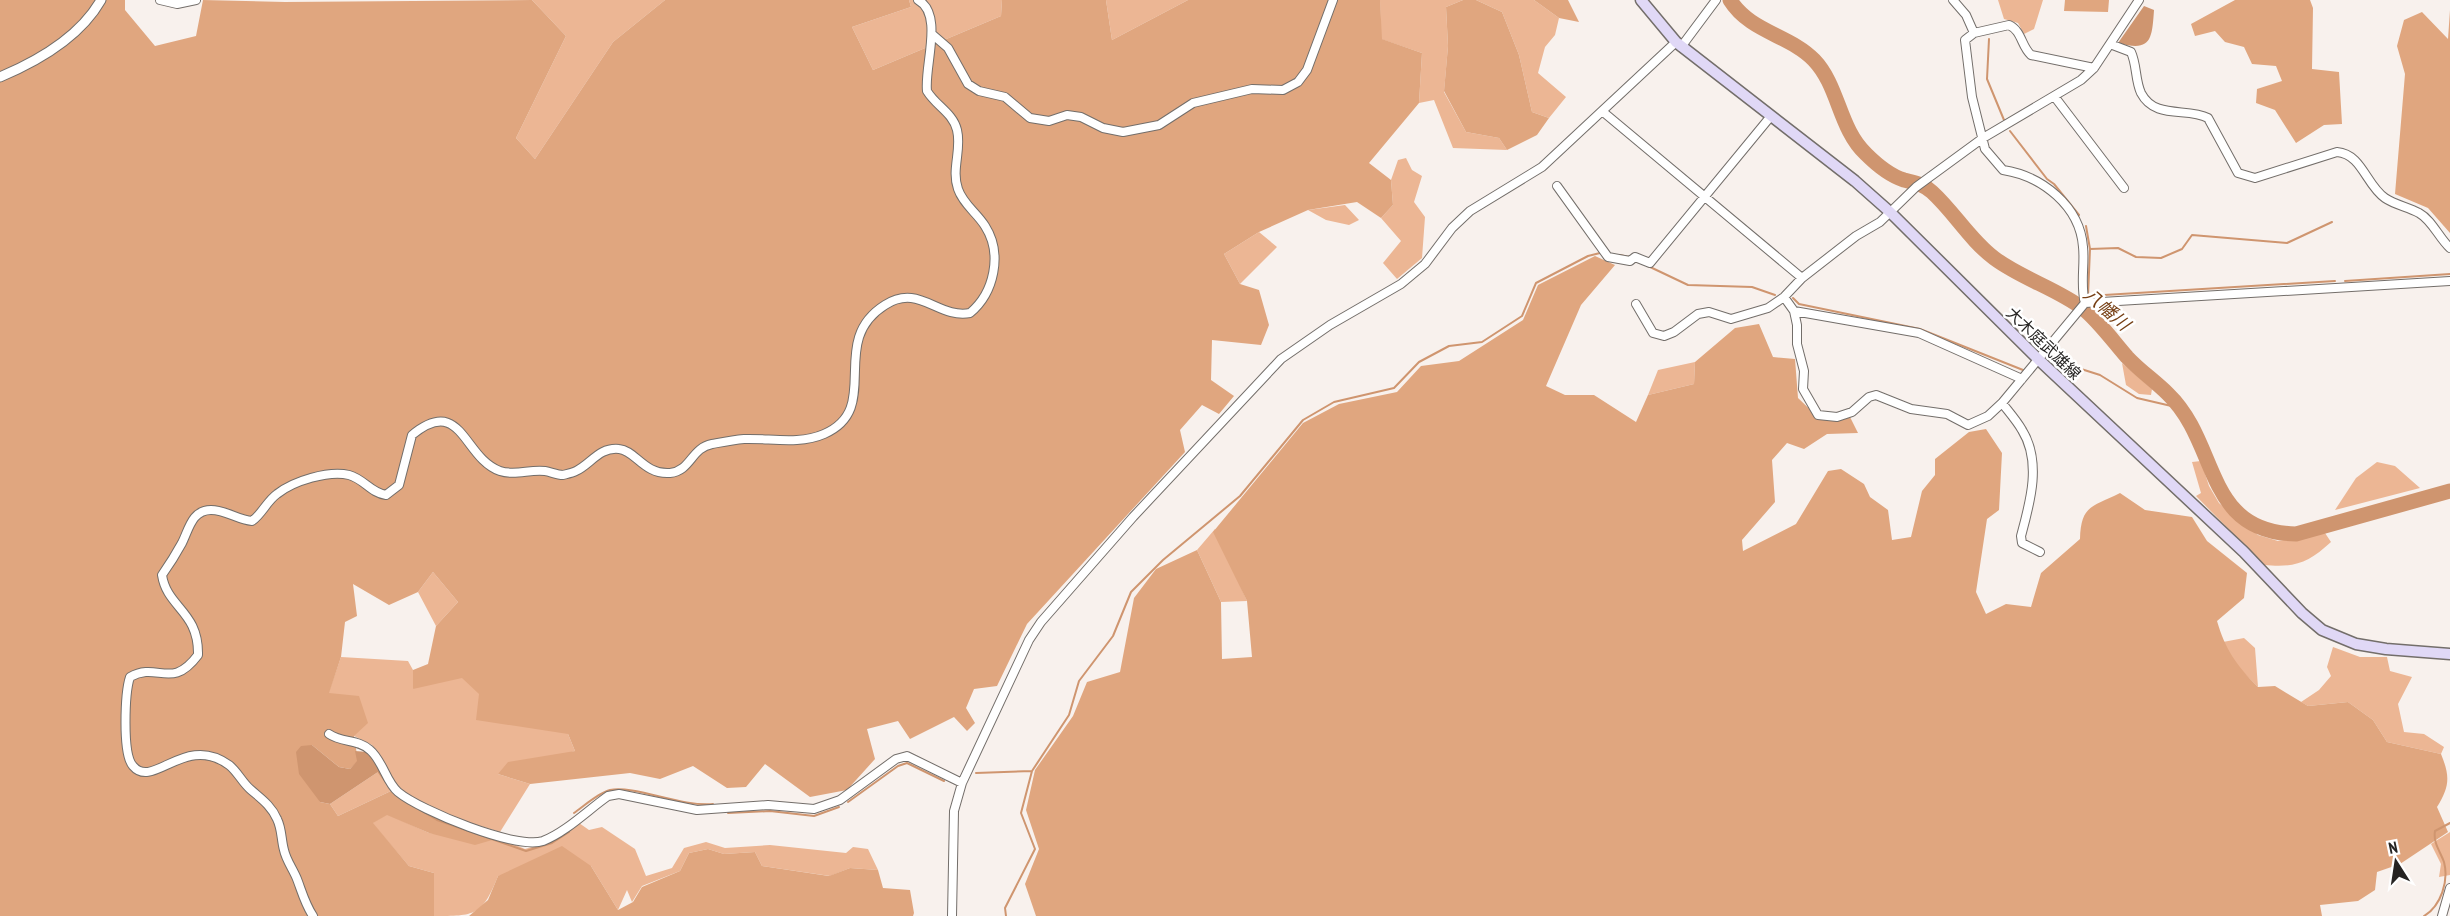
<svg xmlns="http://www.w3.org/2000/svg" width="2450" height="916" viewBox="0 0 2450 916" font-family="'PT Sans Narrow','Noto Sans JP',sans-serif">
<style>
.green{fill:#ecb694}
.forest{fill:#e0a67f}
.water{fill:#cf956f}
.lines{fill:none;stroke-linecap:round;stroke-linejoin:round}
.stream{stroke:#cf956f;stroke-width:2}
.river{stroke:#cf956f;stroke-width:15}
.minor-casing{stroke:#736e6a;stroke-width:10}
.tertiary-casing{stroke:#736e6a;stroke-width:11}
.secondary-casing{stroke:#736e6a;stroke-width:13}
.minor{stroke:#fff;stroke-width:8}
.tertiary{stroke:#fff;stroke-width:9}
.secondary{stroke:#e0d8f6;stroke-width:10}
.labels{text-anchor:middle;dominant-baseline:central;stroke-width:5;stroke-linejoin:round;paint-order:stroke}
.street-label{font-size:16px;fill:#252322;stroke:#fff}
.water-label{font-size:18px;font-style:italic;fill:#763f14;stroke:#fff}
</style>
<rect width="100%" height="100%" fill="#f8f1ed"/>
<!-- green -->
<path class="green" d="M532,0H665L613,42L535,159L516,138L566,36Z
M909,0H1002L1001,16L873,70L852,27L911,7Z
M1106,0H1188L1112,40Z
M1380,0H1463L1446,7L1448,46L1444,92L1466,132L1499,138L1507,150L1453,148L1434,100L1419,103L1422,53L1381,39Z
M1476,0H1534L1559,18L1555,35L1545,47L1538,73L1566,97L1549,118L1532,112L1519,55L1502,12Z
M1998,0H2043L2034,29L2024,34L2018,23L2004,19Z
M1406,158L1412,170L1422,176L1414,202L1425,217L1422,258L1397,279L1383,263L1401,241L1381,218L1393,205L1391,180L1398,160Z
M1345,205L1359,220L1349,225L1326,220L1308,210Z
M1259,232L1277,247L1240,284L1224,254Z
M1695,362L1694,384L1648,395L1658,370Z
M2122,363L2152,389L2151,395L2139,394L2126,385Z
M2201,461L2209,486L2219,503L2258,535L2278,541L2325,533L2331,542C2308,563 2295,568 2264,565L2196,496L2201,493L2192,462Z
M2377,462L2395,466L2420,488L2335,510L2356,478Z
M1215,529L1247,601L1221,602L1197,550Z
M433,572L458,602L436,626L418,592Z
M488,602L568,734L575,751L498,774L530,784L500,832L441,814L400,790L372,745L354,736L328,694L341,657L408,661L413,670V689Z
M2244,638L2255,648L2258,687L2234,663L2223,642Z
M2333,647L2360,657H2387L2390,671L2412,677L2398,704L2404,732L2424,734L2444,747L2441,754L2387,742L2373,720L2348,702L2308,706L2301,702L2319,690L2331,676L2327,667Z
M381,770L393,790L338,816L330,804Z
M387,814L429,833L499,838L525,849L553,841L579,823L589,830L602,827L635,849L646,876L672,868L684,848L706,842L725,848L770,845L846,853L853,847L868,849L878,870L850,868L830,876L762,866L755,852L724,854L708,849L689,853L680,871L642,886L632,902L627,890L618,910L591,866L498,876C482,916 475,916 434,916V873L409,866L372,823Z
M2450,832V875L2439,877L2441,864L2431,844Z"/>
<!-- forest -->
<path class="forest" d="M0,0H125V10L155,46L196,36L203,0L285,2L532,0L566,36L516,138L535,159L613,42L665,0H909L911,7L852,27L873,70L1001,16L1002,0H1106L1112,40L1188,0H1380L1382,39L1422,53L1419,103L1369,163L1391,180L1393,205L1381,218L1357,202L1308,210L1259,232L1224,254L1240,284L1259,290L1269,325L1261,345L1212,340L1211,380L1234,396L1219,414L1202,405L1180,430L1185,452L1027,624L997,686L974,689L966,708L975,723L967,731L954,717L910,739L898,721L867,729L875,759L847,790L810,797L765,764L746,787L727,788L693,766L660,779L630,773L530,784L498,774L508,762L575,751L568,734L476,720L479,694L462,678L413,689V670L428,664L436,626L458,602L433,572L418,592L389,605L353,584L357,616L345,622L341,657L329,693L359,696L368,723L354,736L358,761L350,769L339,767L312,745L320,802L330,804L338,816L393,790L437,818L499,838L475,845L429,833L387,815L373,823L409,866L434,873V916H0Z
M1463,0H1476L1502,12L1519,55L1532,112L1549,118L1537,135L1507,150L1499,138L1466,132L1444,91L1448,46L1446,7Z
M1534,0H1568L1579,22L1559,18Z
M2065,0H2109L2108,12L2064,11Z
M2235,0H2310L2313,8L2312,69L2339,72L2342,124L2324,125L2296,143L2275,110L2256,103L2257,89L2282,81L2276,66L2252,64L2244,47L2225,42L2215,31L2195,36L2191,24Z
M2450,10V233L2428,208L2395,194L2405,74L2397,46L2404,20L2422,12L2448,39Z
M1595,256L1615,265L1581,305L1546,386L1565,395H1594L1636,422L1648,395L1694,384L1695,362L1735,328L1759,324L1773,357L1795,359L1798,398L1821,420L1850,417L1858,433L1827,434L1804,449L1787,443L1772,460L1775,502L1742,540L1743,551L1796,524L1828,471L1841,469L1864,484L1870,497L1888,510L1892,540L1911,537L1922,491L1935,475V459L1969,432L1986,429L2002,453L1999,510L1987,519L1976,592L1986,614L2006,604L2031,607L2041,573L2080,539C2081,505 2092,507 2120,493L2145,510L2192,517L2207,541L2247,573L2244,598L2217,621C2225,649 2237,666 2258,687L2275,686L2308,706L2348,702L2373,720L2387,742L2441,754C2450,776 2450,786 2437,807L2448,832L2400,864L2377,872L2375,890L2358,901L2320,905L2322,916H1036L1025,884L1039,849L1026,810L1035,770L1073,716L1087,682L1120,672L1134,598L1156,569L1197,550L1221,602L1222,659L1252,657L1247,601L1213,532L1303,423L1339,404L1397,392L1421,366L1459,361L1523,320L1538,285Z
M562,846L591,866L618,910L633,902L642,887L680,871L689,853L708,849L724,854L755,852L762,866L829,876L850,868L878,870L883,888L910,890L914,913L913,916H469L488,900L498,876Z"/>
<!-- water -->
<path class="water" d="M2144,6L2154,10C2152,40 2151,52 2118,43Z
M312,745L339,767L350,769L357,761L355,751L368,752L381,770L330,804L320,802L299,774L296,752L301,746Z"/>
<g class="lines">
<!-- stream -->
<path class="stream" d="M1989,39L1987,79L2004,120
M2010,131L2047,179L2054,184L2079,215
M2086,226L2090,249L2088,296L2335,281
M2090,249L2118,248L2136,257L2161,258L2182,249L2192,235L2287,243L2332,222
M1620,255L1629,257
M1648,266L1688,285L1752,287L1775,295
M2345,281L2450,274
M1793,298L1799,304L1920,329L2023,370
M2060,367L2078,368L2100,375L2137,398L2180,408
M378,771L387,784
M976,773L1032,771
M848,802L898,766L907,763L944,781
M414,806L437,820L526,851L552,843L569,832
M574,813C584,806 598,793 610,790C635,785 680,807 713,804
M728,813L770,811L814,816L839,807
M1006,916L1005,908L1035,849L1021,813L1032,771L1069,715L1079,681L1113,636L1131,592L1163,560L1240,496L1303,420L1334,402L1394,388L1419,362L1449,346L1482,342L1522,316L1536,283L1588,256L1600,253
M2424,916C2441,906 2449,881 2444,862C2440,851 2433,843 2435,831L2450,823"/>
<!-- river -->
<path class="river" d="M1730,0C1750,32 1790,35 1814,60C1839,86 1839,129 1866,154C1876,164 1891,176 1904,180C1915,183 1923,184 1932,192C1954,212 1970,240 1994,258C2022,279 2058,289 2085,310C2101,324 2113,341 2127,357C2140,371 2155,381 2168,394C2220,444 2203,532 2296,534L2450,491"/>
<defs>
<path id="minor" d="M160,0L177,4L196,0
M1953,0L1966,15L1974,33
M933,35L948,48L968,84L979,91L1005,97L1030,118L1049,121L1067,115L1081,117L1103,128L1123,132L1159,125L1193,103L1252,89L1283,90L1298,82L1307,70L1333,0
M2110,44L2131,52C2137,65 2135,80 2141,93C2155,120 2187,107 2208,118L2238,173L2255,178L2337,152C2362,154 2366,185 2385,198C2395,205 2409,207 2419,213C2432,220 2439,238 2450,248
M1681,47L1716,0
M2054,96L2124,188
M1602,111L1802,278
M1557,186L1608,257L1630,261L1635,257L1650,263L1771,116
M1784,297L1794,311L1797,325V344L1804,371L1803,389L1818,415L1837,417L1852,412L1869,397L1876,395L1911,409L1947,414L1968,425L1988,416L2002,403L2085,303L2450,281
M2085,303C2080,285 2085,265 2083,247C2080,206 2042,176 2003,170L1985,149L1972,97L1965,40L1974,33L2009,25C2022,31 2021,46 2031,55L2094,68
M1636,304L1653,333L1664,336L1674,332L1698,314L1709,312L1731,319L1768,308L1784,297L1802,278L1856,236L1880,222L1916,187L1983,138L2081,80L2094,68L2139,0
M1794,311L1919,333L2022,379
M2002,403C2009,412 2017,421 2022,430C2042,462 2030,503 2021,536L2022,543L2040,552
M329,734C342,743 358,739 370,750C383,761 386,782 398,792C421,811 517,850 543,841C566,832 588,810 608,796L619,794L697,810L768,805L814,809L840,800L896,759L907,756L962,783
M313,916C305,904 302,892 297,879C293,869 286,860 284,850C281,839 282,829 277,819C271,805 260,798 250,789C242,782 237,771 229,765C185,733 153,790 133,766C122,754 125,692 130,677C158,661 171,691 198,655C199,611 167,608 162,575C169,565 176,554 182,543C189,529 192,510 211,510C226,510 238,520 252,521C262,514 267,501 277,494C293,481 329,470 349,475C364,479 371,493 386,495L399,485L412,435C462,394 463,458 500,471C515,476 530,469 545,471C551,472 557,475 563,475C567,474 572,473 576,471C591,464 599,447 619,449C635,450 644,475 670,473C691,471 691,448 712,444C723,442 733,440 744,439C770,438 799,445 824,434C884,408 826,342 885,305C919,283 938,319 970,313C994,293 1003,254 985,226C977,213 963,204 958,189C951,169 962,150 957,130C953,113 936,106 927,91C924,66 944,14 918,0
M952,916L954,811L962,783L1029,640L1041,622L1133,517L1281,359L1330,325L1401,284L1425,264L1452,228L1470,211L1542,167L1676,42
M2442,916L2450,888"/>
<path id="tertiary" d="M0,77C38,61 80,37 101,0"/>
<path id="secondary" d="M1641,0L1676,42L1855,181L1890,212L2038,359L2244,552L2302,613L2322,630L2356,644L2386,649L2450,654"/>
</defs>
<!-- minor casing -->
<use href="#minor" class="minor-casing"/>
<!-- tertiary casing -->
<use href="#tertiary" class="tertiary-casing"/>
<!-- secondary casing -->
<use href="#secondary" class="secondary-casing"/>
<!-- minor -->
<use href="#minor" class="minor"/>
<!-- tertiary -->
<use href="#tertiary" class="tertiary"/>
<!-- secondary -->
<use href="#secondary" class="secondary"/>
</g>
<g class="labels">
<!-- street labels -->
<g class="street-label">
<text transform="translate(2044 343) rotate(44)">大木庭武雄線</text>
</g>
<!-- water labels -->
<g class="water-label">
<text transform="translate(2107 309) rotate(41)">八幡川</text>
</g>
</g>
<!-- north arrow -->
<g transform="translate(2396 862) rotate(348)" stroke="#ffffff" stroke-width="4.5" paint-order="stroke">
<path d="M0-4.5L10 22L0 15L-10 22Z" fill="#252322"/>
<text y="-9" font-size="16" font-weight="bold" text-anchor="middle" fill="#252322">N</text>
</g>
</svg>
